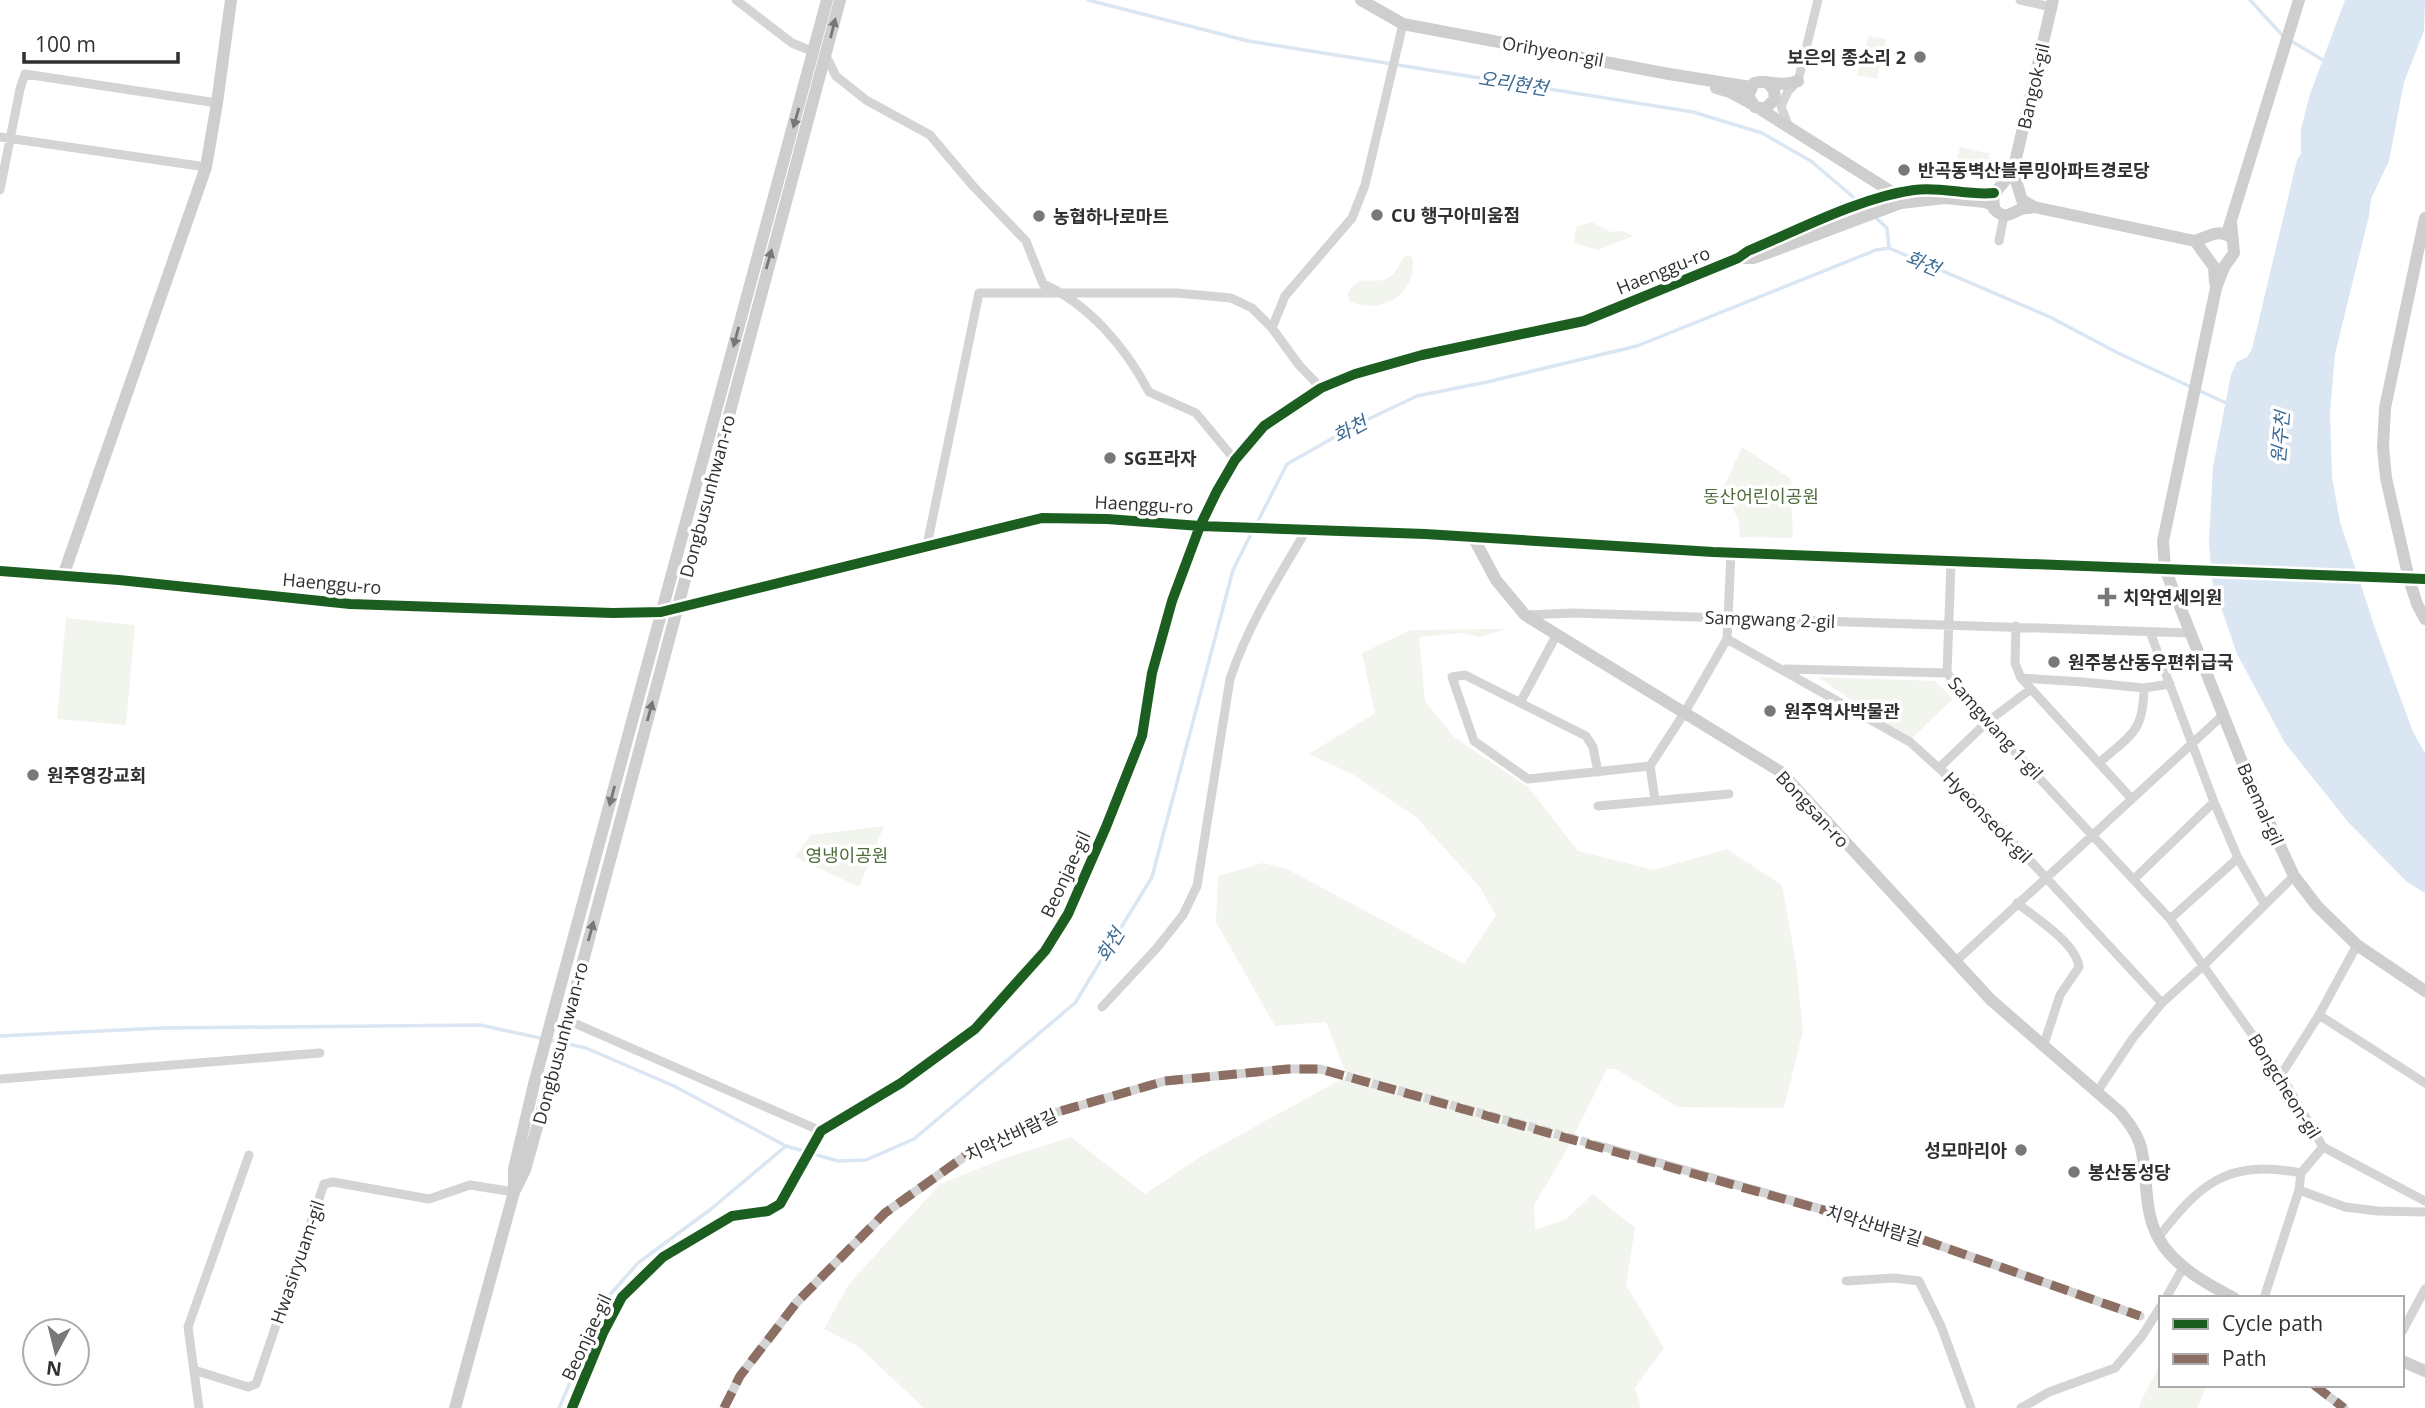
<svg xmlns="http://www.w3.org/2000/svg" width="2425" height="1408" viewBox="0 0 2425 1408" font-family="'Open Sans','Noto Sans KR',sans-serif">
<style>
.green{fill:#f1f5ed}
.water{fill:#dae6f2}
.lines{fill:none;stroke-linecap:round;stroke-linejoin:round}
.stream{stroke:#dae6f2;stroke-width:3.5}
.street-tunnel{stroke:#d6d6d6;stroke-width:9;stroke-dasharray:9 4.5;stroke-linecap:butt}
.street{stroke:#d4d4d4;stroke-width:9}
.secondary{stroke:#cecece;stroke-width:12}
.quiet{stroke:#8d6e63;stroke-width:9;stroke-dasharray:18 9;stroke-linecap:butt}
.cycleway-casing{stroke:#fff;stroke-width:15}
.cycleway{stroke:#1b5e20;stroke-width:10}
.oneway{fill:#777}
.poi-dot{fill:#787878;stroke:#fff;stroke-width:2.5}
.labels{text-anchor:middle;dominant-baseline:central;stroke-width:7;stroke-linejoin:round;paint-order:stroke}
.street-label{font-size:18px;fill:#303030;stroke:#fff}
.poi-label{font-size:18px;font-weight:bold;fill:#303030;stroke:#fff;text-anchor:start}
.park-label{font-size:18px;fill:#4f6d3c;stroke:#fff}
.water-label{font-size:19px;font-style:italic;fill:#3b6b95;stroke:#fff}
</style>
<rect width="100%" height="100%" fill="#fff"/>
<!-- green -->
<path class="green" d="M1869,36L1886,39L1877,79L1857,75Z
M1960,147L1990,154L1984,177L1954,171Z
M1592,222L1611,232L1624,231L1633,236L1598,250L1574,243L1576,227Z
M1405,256H1411C1414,262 1413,265 1412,272C1407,302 1374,313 1349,301L1348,293C1360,272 1372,286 1388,278C1397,273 1399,263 1405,256Z
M1742,447L1791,479L1793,538L1740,537L1739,521L1723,489Z
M66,618L135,625L126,725L57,719Z
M1506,629L1481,637L1460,633L1419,637L1425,701L1454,737L1528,787L1578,851L1654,870L1727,849L1782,885L1796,963L1803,1031L1784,1108L1678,1107L1616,1069H1607L1565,1153L1534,1205L1535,1230L1566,1219L1593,1194L1635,1228L1626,1285L1664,1348L1635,1388L1641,1408H924L859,1347L824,1329L849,1284L940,1184L1005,1158L1071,1137L1145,1194L1200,1157L1347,1076L1326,1022L1275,1026L1216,922L1218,876L1263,863L1287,869L1464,964L1496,915L1479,886L1416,817L1352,774L1309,754L1375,713L1362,653L1411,630Z
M1818,677L1935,681L1953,699L1910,740Z
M884,826L859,887L795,857L811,835Z
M2161,1358V1385H2207L2197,1408H2139C2144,1390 2157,1376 2161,1358Z"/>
<!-- water -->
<path class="water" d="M2345,0H2425L2424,31L2404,82L2389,161L2371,199L2369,216L2335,354L2330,413L2332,477L2340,522L2377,634L2413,732L2425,753V893L2407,882L2349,823L2285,743L2237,654L2212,581L2209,541L2213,467L2231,375L2237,362L2247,357L2252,349L2297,160L2301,154V129L2310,94Z"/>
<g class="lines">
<!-- stream -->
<path class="stream" d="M1088,0L1248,41L1693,112L1762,133L1811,161L1859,202
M2250,0L2284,37
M2291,41L2323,60
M1874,216L1887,228L1889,248
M2198,390L2226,403
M1257,523L1287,464L1356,425L1417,396L1487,382L1637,346L1876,250L1889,248L2050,317L2118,353L2191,387
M0,1036L162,1028L480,1025L586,1048L674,1086L786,1146L838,1161L866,1160L914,1139L1075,1003L1152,877L1233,570L1253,530
M559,1408L607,1298L638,1263L711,1209L786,1146"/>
<!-- street-tunnel -->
<path class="street-tunnel" d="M1320,1069L1604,1147"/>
<!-- street -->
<path class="street" d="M736,0L792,43L814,52
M2020,0L2051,7
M826,56L836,76L866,100L930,135L973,186L1026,241L1043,284C1089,304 1126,348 1149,392L1196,413L1235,460
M1788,125L1781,106L1788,91L1798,81L1818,0
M0,137L206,167
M0,190L20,89L25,74L217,103
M1999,241L2004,216
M1321,388L1299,365L1272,328L1285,296L1352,218L1365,185L1403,24
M927,545L979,293H1177L1231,298L1252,308L1272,328
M1951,562L1947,673L1987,722L2170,919L2281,1075L2323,1147L2425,1201
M1525,615L1574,613L2190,633
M2016,626L2015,663L2021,678L2131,798
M2150,632L2214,802L2238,858L2265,905
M1727,639L1910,742L1972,798L2162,1003
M1786,669L1947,673
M2021,678L2083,682L2144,688L2170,684
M1520,703L1557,634
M2099,763C2131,734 2143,734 2144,688
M1940,767L1987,722L2031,689
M1598,772L1593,747L1586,736L1465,675L1452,677L1474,741L1528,779L1650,766
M1655,800L1650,766L1685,712L1727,639L1731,553
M1598,806L1729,794
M2134,879L2214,802
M2017,903C2036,918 2076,943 2079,967L2060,995L2043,1047
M2170,919L2238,858
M1955,962L2223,715
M1102,1007L1156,949L1183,915L1197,886L1230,679C1248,625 1278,578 1307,529
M2319,1015L2425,1083
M567,1020L821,1131L780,1204L768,1211L732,1216L663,1257L622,1297L603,1333L572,1408
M2281,1075L2319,1015L2357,945
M0,1079L320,1053
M2097,1092L2133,1038L2162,1003L2204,965L2294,876
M1604,1147L1898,1231L2140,1316
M2299,1190L2345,1207L2378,1211L2425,1212
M2158,1238C2200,1183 2228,1159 2301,1173
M1846,1281L1894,1278L1919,1281L1941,1326L1971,1408
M2166,1298L2184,1266
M2264,1298L2299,1190L2301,1173L2323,1147
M2402,1332L2425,1289
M194,1370L248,1387L256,1384L324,1184L333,1182L429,1199L470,1185L514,1192
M2314,1385L2344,1408
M199,1408L188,1327L249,1155
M724,1408L740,1376L797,1302L885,1213L968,1154L1054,1113L1165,1081L1288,1069H1320
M2021,1408L2049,1392L2115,1368L2142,1336L2161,1306"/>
<!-- secondary -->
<path class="secondary" d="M1361,0L1403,24L1669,74L1751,87
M2053,0L2013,171L2022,200L2034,207L2195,241C2209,237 2219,227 2233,239
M1768,83L1774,90L1775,99L1765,109L1755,107L1748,96L1754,83C1770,79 1779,88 1798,81
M1716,88L1730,92L1752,104
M1760,109L1895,194
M2013,171L1993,195L1994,209C2005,220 2010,214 2021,209C2025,208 2030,208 2034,207
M2425,218L2385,408L2383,447L2386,478L2409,579L2417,604L2425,619
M2231,222L2234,253L2224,267L2216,288L2163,541L2165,569L2248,777L2294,876L2317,906L2357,945L2425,991
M2229,227L2299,0
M2195,241L2214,267L2215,283
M1738,258H1754L1901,203L1945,198L1985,202L1992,205
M1473,537L1496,580L1525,615L1781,772L1991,1000L2120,1112C2128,1122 2136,1132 2140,1144C2149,1174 2142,1210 2159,1239C2174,1266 2207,1284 2234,1298
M0,571L119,580L350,604L613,613L661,612L1042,518L1107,519L1200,526L1425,534L1713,552L2425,579
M63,576L206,167L217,103L231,0
M821,1131L901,1083L975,1029L1045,951L1068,914L1106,827L1142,736L1152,673L1172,601L1200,526L1217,491L1235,460L1264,426L1321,388L1355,374L1422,355L1584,321L1738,258L1748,251C1798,230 1861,197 1914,190C1941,186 1968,196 1994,193
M514,1189V1169L534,1084L827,0
M2402,1361L2425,1371
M455,1408L514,1192L525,1170L571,1006L840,0"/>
<!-- quiet -->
<path class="quiet" d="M2314,1385L2344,1408
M724,1408L740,1376L797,1302L885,1213L968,1154L1054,1113L1165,1081L1288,1069H1320L1898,1231L2140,1316"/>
<defs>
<path id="cycleway" d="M0,571L119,580L350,604L613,613L661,612L1042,518L1107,519L1200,526L1425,534L1713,552L2425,579
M572,1408L603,1333L622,1297L663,1257L732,1216L768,1211L780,1204L821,1131L901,1083L975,1029L1045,951L1068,914L1106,827L1142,736L1152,673L1172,601L1200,526L1217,491L1235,460L1264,426L1321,388L1355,374L1422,355L1584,321L1738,258L1748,251C1798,230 1861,197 1914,190C1941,186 1968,196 1994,193"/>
</defs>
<!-- cycleway casing -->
<use href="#cycleway" class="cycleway-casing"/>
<!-- cycleway -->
<use href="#cycleway" class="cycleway"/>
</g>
<!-- one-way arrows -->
<defs><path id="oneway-solid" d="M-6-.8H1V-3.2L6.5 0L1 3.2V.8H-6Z" transform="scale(1.75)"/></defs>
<g class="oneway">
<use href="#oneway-solid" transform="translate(833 28) rotate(-76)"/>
<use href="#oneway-solid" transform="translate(796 118) rotate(106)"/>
<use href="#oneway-solid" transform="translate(769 259) rotate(-74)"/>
<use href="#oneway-solid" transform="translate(736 337) rotate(105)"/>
<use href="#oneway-solid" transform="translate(650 711) rotate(-75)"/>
<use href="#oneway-solid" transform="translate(612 796) rotate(105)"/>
<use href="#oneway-solid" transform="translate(591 931) rotate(-75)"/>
</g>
<!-- markers -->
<g class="poi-dot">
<circle cx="1920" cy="57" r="7"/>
<circle cx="1904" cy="170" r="7"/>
<circle cx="1377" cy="215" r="7"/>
<circle cx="1039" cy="216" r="7"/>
<circle cx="1110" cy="458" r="7"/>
<path d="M2103.5 586.5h7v7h7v7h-7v7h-7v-7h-7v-7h7z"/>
<circle cx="2054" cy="662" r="7"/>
<circle cx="1770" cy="711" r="7"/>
<circle cx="33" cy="775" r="7"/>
<circle cx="2021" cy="1150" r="7"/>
<circle cx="2074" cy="1172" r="7"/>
</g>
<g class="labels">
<!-- street labels -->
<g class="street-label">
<text transform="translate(1553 51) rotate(10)">Orihyeon-gil</text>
<text transform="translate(2033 86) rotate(-77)">Bangok-gil</text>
<text transform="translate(1663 270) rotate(-22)">Haenggu-ro</text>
<text transform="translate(707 496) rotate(-75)">Dongbusunhwan-ro</text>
<text transform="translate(1144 504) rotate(3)">Haenggu-ro</text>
<text transform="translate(332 583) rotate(5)">Haenggu-ro</text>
<text transform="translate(1770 619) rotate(2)">Samgwang 2-gil</text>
<text transform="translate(1996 728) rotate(48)">Samgwang 1-gil</text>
<text transform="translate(2261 804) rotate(66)">Baemal-gil</text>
<text transform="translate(1813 809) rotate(47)">Bongsan-ro</text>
<text transform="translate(1988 817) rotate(46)">Hyeonseok-gil</text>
<text transform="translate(1065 874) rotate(-65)">Beonjae-gil</text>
<text transform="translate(560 1043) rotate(-75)">Dongbusunhwan-ro</text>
<text transform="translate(2285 1086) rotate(58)">Bongcheon-gil</text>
<text transform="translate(1011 1135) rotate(-25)">치악산바람길</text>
<text transform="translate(1874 1225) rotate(17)">치악산바람길</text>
<text transform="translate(297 1262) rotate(-71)">Hwasiryuam-gil</text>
<text transform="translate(586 1337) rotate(-65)">Beonjae-gil</text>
</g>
<!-- poi labels -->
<g class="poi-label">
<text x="1906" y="57" text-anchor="end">보은의 종소리 2</text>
<text x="1918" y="170">반곡동벽산블루밍아파트경로당</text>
<text x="1391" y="215">CU 행구아미움점</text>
<text x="1053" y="216">농협하나로마트</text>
<text x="1124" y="458">SG프라자</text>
<text x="2123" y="597">치악연세의원</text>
<text x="2068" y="662">원주봉산동우편취급국</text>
<text x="1784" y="711">원주역사박물관</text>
<text x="47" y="775">원주영강교회</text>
<text x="2007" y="1150" text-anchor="end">성모마리아</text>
<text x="2088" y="1172">봉산동성당</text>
</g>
<!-- park labels -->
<g class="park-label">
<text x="1761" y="496">동산어린이공원</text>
<text x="847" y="855">영냉이공원</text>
</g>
<!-- water labels -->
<g class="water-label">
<text transform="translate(1513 83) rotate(9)">오리현천</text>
<text transform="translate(1923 263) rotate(23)">화천</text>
<text transform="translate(1350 429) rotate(-28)">화천</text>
<text transform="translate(2280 437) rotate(-85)">원주천</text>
<text transform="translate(1110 945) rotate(-59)">화천</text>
</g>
</g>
<!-- legend -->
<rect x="2159" y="1296" width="245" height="91" fill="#ffffff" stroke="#acacac" stroke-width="2"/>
<rect x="2173" y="1319" width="35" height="10" fill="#1b5e20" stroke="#acacac" stroke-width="2"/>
<text x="2222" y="1331" font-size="21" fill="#303030">Cycle path</text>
<rect x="2173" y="1354" width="35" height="10" fill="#8d6e63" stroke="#acacac" stroke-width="2"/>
<text x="2222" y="1366" font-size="21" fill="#303030">Path</text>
<!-- north arrow -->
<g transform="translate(56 1352) rotate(187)"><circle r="33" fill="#ffffff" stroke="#acacac" stroke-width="2"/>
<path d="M0-5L12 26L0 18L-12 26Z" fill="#787878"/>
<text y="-10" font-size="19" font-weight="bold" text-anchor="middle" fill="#303030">N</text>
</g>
<!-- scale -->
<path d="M24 52v10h154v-10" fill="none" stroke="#303030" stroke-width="3.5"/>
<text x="35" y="52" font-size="21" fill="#303030" stroke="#ffffff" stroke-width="5" paint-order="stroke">100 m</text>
</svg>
